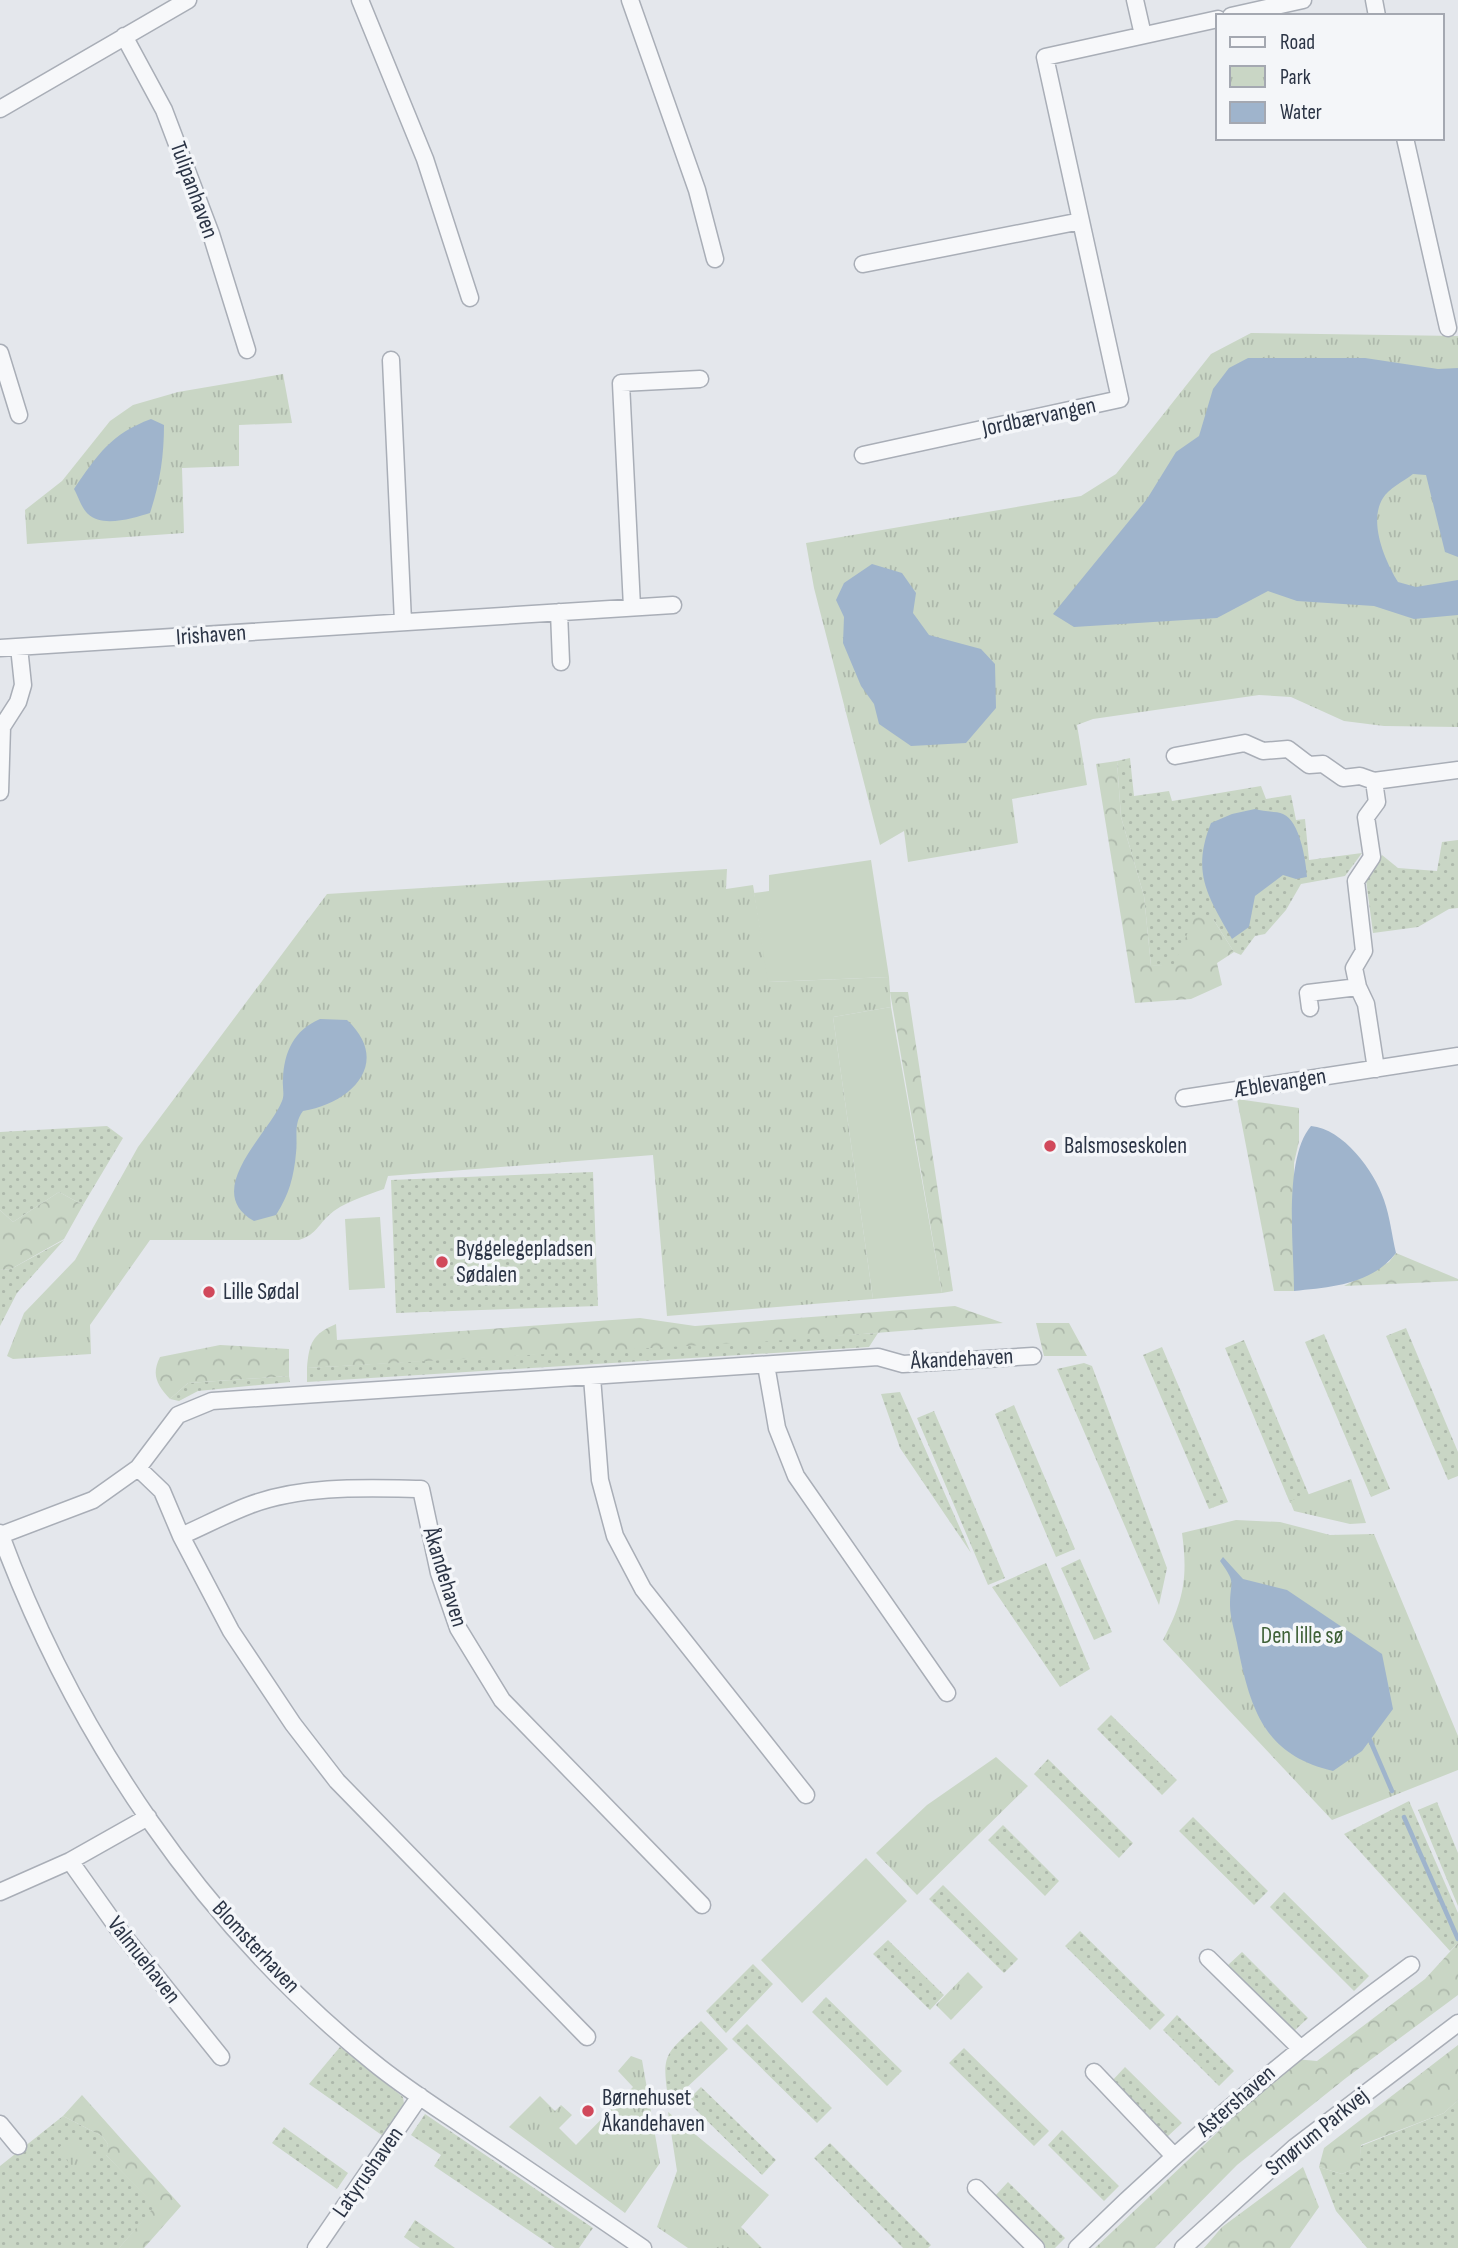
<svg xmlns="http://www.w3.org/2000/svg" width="1458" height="2248" viewBox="0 0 1458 2248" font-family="'Sofia Sans Condensed',sans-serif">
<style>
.grass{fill:url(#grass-dots)}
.forest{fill:url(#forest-crowns)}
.park{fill:url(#park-tufts)}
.pitch{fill:#c9d6c5}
.water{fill:#9fb4cc}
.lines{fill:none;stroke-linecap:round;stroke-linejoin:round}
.stream{stroke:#9fb4cc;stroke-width:4.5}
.minor-casing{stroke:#a9aeb7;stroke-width:19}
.minor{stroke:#f7f8fa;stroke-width:16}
.poi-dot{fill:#d1495b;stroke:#f4f6f9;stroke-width:2.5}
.labels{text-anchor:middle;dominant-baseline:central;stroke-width:7;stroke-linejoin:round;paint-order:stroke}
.street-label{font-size:23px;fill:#2b3445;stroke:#f4f6f9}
.poi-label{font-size:23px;fill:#2b3445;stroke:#f4f6f9;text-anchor:start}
.park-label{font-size:23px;fill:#3f6138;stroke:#f4f6f9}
</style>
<defs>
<pattern id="grass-dots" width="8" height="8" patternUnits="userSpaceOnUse" patternTransform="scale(1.75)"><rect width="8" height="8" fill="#c9d6c5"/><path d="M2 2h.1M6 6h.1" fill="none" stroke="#adb8ab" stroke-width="1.8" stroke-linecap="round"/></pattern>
<pattern id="forest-crowns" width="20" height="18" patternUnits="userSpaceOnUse" patternTransform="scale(1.75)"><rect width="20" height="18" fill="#c9d6c5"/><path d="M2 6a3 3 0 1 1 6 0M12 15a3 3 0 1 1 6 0" fill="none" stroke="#adb8ab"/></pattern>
<pattern id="park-tufts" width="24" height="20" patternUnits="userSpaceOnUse" patternTransform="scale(1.75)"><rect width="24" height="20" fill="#c9d6c5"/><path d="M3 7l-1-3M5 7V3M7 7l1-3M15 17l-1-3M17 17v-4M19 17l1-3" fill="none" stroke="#adb8ab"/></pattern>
</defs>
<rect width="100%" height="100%" fill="#e4e7ec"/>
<!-- grass -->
<path class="grass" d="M1130,758L1134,796L1169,791L1172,801L1261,786L1266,799L1291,795L1296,820L1305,819L1309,860L1362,853L1345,876L1301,884L1286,910L1265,934L1255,936L1241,955L1234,952L1213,919L1174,965L1151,966L1144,896L1121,817L1117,761Z
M1458,840V908L1449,909L1418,927L1373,933L1366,880L1382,855L1398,868L1437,871L1442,842Z
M107,1126L123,1138L83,1205L59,1192L13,1222L0,1210V1132Z
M593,1172L598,1306L396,1313L391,1180Z
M64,1240L17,1293L0,1326V1270L11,1269Z
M1406,1328L1458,1452V1476L1448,1480L1386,1336Z
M878,1333L869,1347L307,1382V1368Z
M1324,1334L1390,1489L1371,1497L1305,1342Z
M1244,1340L1309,1495L1290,1503L1225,1348Z
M1162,1347L1228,1502L1209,1509L1143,1355Z
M1084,1363L1092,1366L1167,1568L1159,1605L1057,1369Z
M289,1376L290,1382L198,1391L179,1401L170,1399L188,1383Z
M900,1392L971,1553L900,1448L881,1394Z
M1014,1405L1075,1549L1056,1557L995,1414Z
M934,1411L1005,1578L988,1585L917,1418Z
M1080,1559L1112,1632L1094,1640L1061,1568Z
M1046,1563L1090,1669L1060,1687L992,1587Z
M1111,1715L1177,1780L1162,1795L1097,1729Z
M1048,1759L1133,1843L1119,1858L1034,1774Z
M1409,1801L1458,1913V1943L1450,1951L1344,1834Z
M1437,1802L1458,1853V1906L1418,1810Z
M1193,1817L1268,1891L1254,1905L1179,1831Z
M1003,1825L1059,1881L1045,1896L988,1840Z
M943,1885L1018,1959L1004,1973L929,1899Z
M1284,1892L1369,1976L1354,1991L1270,1907Z
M1080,1931L1165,2015L1150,2030L1065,1946Z
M888,1940L944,1995L930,2010L873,1954Z
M1242,1952L1308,2018L1293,2032L1227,1966Z
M753,1964L773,1984L726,2033L706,2011Z
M826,1997L902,2071L887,2086L812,2012Z
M1177,2015L1234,2071L1219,2086L1163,2030Z
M701,2021L728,2049L669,2104C661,2052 664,2056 701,2021Z
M747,2024L832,2108L817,2123L732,2039Z
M340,2047L403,2097L404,2104L383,2136L309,2084Z
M964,2048L1049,2131L1034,2146L949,2063Z
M1125,2067L1182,2123L1167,2137L1111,2082Z
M701,2087L776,2160L762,2175L687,2101Z
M1458,2100V2248H1367L1336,2211L1319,2167L1342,2174L1359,2166L1361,2146L1444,2113Z
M425,2114L593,2228L579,2248H555L434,2166L441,2155L411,2135Z
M63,2116L102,2136L108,2144L106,2155L156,2206L119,2248H0V2166Z
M284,2127L348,2173L337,2189L272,2143Z
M1062,2130L1119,2186L1104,2201L1048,2145Z
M830,2143L931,2245L928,2248H903L814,2158Z
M1008,2182L1065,2238L1055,2248H1046L994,2197Z
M415,2220L455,2248H420L404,2237Z"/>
<!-- forest -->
<path class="forest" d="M1117,761L1121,817L1144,896L1151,966L1174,964L1196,914L1213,919L1234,952L1217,963L1222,985L1191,999L1135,1003L1096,764Z
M890,992H908L953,1291L942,1293Z
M1237,1099L1299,1108V1141L1294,1163V1291H1274Z
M59,1192L83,1205L64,1239L11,1269L0,1270V1210L13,1222Z
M1396,1253L1458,1279V1281L1344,1286L1389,1262Z
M955,1306L1003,1323L773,1341L307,1368C309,1344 312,1334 336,1324L337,1340L640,1318L695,1326Z
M1036,1323H1069L1087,1356H1044Z
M220,1345L289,1349V1376L188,1383L170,1399C157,1385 151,1375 160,1357Z
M1458,1943V1995L1346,2078L1237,2165L1155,2248H1095L1295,2059L1317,2061L1425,1979Z
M1458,2045V2100L1444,2113L1361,2145L1360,2166L1342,2174L1319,2167L1324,2148Z
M82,2095L181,2206L144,2248H119L155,2206L105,2154L108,2144L102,2136L63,2116Z
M1303,2167L1319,2207L1290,2248H1204L1222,2227Z"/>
<!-- park -->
<path class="park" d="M1251,333L1458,336V727L1384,726L1344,721L1291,697L1259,695L1093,719L1077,725L1087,785L1012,799L1018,843L908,862L904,831L880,845L814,588L806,543L1081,496L1116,474L1211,354Z
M283,374L292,423L239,425V466L182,468L184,533L27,544L25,510L62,481L110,421L133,405L178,392Z
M727,869L726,889L753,885L769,982L889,977L891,1007L833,1017L873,1299L667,1316L653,1155L388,1176L384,1189C365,1196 343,1202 328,1216C317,1227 315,1235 299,1240H150L90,1325L91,1354L13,1359L7,1356L24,1313L75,1260L138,1147L327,894Z
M1351,1479L1366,1523L1350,1524L1294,1511L1290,1501Z
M1236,1520L1280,1522L1330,1535L1374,1534L1458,1736V1770L1332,1820L1163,1640C1184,1600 1188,1577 1182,1533Z
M996,1757L1028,1786L917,1895L876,1853L927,1805Z
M968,1972L983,1987L951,2020L936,2005Z
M631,2056L642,2060L660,2163L625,2213L509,2127L540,2096L555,2111L561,2105L572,2115L559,2128L576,2145L633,2087L618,2071Z
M668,2112L769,2195L741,2227L762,2248H688L657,2227L677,2171Z
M74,2135L94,2159L78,2173L57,2149Z"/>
<!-- pitch -->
<path class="pitch" d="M871,860L889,977L768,982L754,893L769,891V875Z
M891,1007L942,1293L873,1299L833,1017Z
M380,1217L385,1288L349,1290L345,1219Z
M866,1858L907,1901L802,2003L761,1960Z"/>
<!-- water -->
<path class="water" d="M1248,358H1365L1438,369L1458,368V557L1445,552L1426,475L1413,474C1404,481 1388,489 1383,498C1368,522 1385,561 1398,582L1416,587L1458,580V615L1414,619L1374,606L1297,601L1268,591L1217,618L1074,627L1053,614L1147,499L1176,452L1199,436L1213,389L1229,368Z
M151,419L164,425C164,456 160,483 150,513C134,518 102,528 88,514C82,509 78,496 74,489C98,454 111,434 151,419Z
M872,564L902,573L916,593L913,613L929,635L981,649L995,664L996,708L966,743L911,746L879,724L874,704L861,686L843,643L844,617L836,600L844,583Z
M1255,809C1264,812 1276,811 1283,814C1300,821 1306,861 1307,877L1296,879L1283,875L1255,896L1249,927L1232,939C1208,896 1191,873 1211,823L1232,814Z
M320,1019L347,1020C392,1062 352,1103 303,1111C293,1124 298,1137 296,1153C294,1176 289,1195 276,1215L254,1221C201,1191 269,1134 282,1101C285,1094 282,1087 283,1079C284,1052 294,1030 320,1019Z
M1311,1126C1343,1129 1374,1170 1384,1200C1390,1217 1392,1236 1396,1253C1371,1285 1331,1287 1294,1291C1294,1247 1283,1159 1311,1126Z
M1223,1557L1243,1579L1287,1590L1382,1654L1393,1709L1362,1751L1333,1771C1265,1755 1251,1711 1238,1648C1236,1635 1230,1619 1230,1605C1230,1579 1237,1585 1220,1561Z"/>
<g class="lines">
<!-- stream -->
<path class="stream" d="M1370,1740L1392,1791
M1404,1817L1458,1939"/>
<defs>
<path id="minor" d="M360,0L425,159L470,298
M630,0L697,190L715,259
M1135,0L1143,35
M1374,0L1377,16
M1231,16L1303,0
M124,36L164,110L211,234L247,350
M0,109L188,0
M1405,138L1448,328
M863,264L1081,221
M0,353L19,415
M391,360L403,622
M863,455L1120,399L1045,57L1218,19
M632,607L621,383L700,379
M559,612L561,662
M0,648L673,605
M1175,756L1245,743L1263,751L1288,749L1309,765L1323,764L1343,778L1360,776L1374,781L1458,770
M1374,781L1377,802L1366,817L1372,857L1356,881L1364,951L1354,968L1358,987L1366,1004L1376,1069
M0,792L2,727L18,702L23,685L19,647
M1310,1008L1308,993L1358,987
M1184,1098L1458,1056
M766,1365L777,1428L796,1476L947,1693
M592,1377L600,1480L615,1536L643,1589L806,1795
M138,1468L162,1491L181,1536L231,1631L293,1724L337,1781L587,2037
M0,1533C75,1736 203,1925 373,2062C407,2090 445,2113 481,2138C535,2174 589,2211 643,2248
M1,1535L93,1500L138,1468L178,1415L212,1401L878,1357L903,1364L1033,1356
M181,1536C204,1526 226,1514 250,1505C303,1485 365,1488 421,1489L439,1573L458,1628L502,1700L702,1905
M70,1861L119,1930L221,2057
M0,1892L70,1861L148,1817
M1208,1958L1300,2048
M1094,2072L1174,2156
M0,2124L18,2146
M976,2188L1036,2248
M316,2248L420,2096
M1077,2248C1182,2145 1292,2051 1411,1965
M1183,2248L1295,2147L1458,2023"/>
</defs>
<!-- minor casing -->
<use href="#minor" class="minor-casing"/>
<!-- minor -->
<use href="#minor" class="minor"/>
</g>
<!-- markers -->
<g class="poi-dot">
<circle cx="1050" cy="1146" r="7"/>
<circle cx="442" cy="1262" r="7"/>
<circle cx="209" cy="1292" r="7"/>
<circle cx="588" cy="2111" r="7"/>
</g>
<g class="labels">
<!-- street labels -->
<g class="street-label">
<text transform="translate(194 190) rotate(70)">Tulipanhaven</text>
<text transform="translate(1039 417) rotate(-12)">Jordbærvangen</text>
<text transform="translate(211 635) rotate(-4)">Irishaven</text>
<text transform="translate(1280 1083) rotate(-9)">Æblevangen</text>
<text transform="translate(962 1359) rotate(-3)">Åkandehaven</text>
<text transform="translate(445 1577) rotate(73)">Åkandehaven</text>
<text transform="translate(256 1947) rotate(47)">Blomsterhaven</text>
<text transform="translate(144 1960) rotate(52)">Valmuehaven</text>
<text transform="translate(1236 2101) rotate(-41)">Astershaven</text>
<text transform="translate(1317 2132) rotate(-39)">Smørum Parkvej</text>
<text transform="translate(368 2172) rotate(-55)">Latyrushaven</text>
</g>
<!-- poi labels -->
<g class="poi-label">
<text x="1064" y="1146">Balsmoseskolen</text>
<text x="456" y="1249">Byggelegepladsen<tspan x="456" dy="26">Sødalen</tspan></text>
<text x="223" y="1292">Lille Sødal</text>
<text x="602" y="2098">Børnehuset<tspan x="602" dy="26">Åkandehaven</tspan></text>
</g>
<!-- park labels -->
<g class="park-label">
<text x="1302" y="1636">Den lille sø</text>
</g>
</g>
<!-- legend -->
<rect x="1216" y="14" width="228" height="126" fill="#f4f6f9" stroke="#a4a8b1" stroke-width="2"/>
<rect x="1230" y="37" width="35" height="10" fill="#f7f8fa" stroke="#a4a8b1" stroke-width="2"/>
<text x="1280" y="49" font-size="21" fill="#2b3445">Road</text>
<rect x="1230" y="66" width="35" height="21" fill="url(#park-tufts)" stroke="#a4a8b1" stroke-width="2"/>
<text x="1280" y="84" font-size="21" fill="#2b3445">Park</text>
<rect x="1230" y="102" width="35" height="21" fill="#9fb4cc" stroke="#a4a8b1" stroke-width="2"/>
<text x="1280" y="119" font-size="21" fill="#2b3445">Water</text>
</svg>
